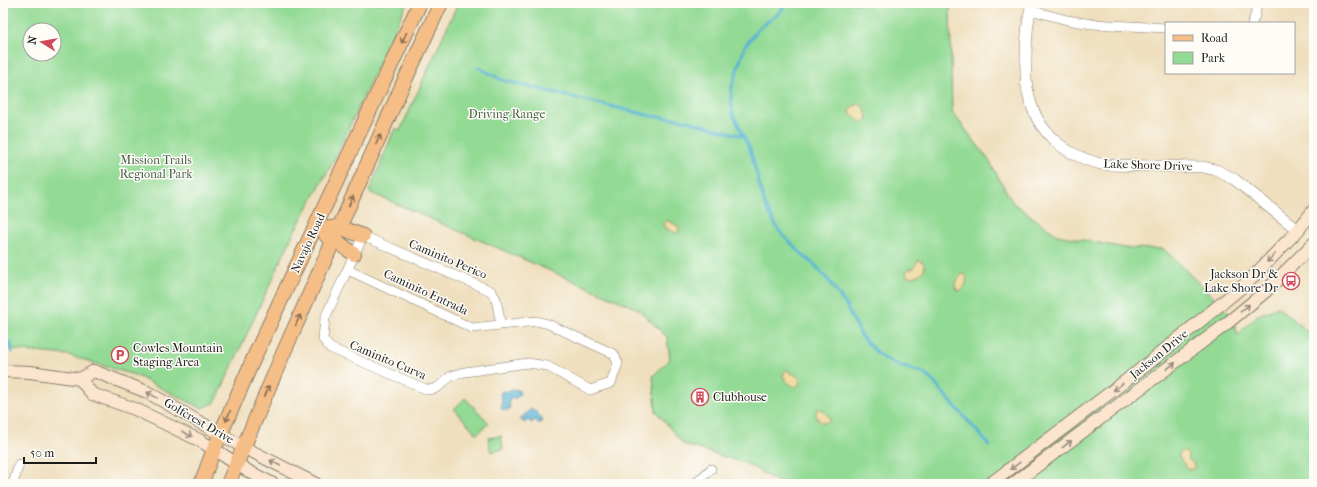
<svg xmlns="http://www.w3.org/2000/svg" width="1317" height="487" viewBox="0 0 1317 487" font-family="'IM FELL French Canon',serif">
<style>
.green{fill:#93da94;stroke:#587b58;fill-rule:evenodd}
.sand{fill:#eeda9e;stroke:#857b5d}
.water{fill:#55b2d3;stroke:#386778}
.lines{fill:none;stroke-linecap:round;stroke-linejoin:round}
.stream{stroke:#55b2d3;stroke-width:3}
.minor-casing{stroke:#867e6d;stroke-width:10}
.tertiary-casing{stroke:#867e6d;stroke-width:12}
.secondary-casing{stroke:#867e6d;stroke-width:14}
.primary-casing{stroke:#867e6d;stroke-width:16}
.minor{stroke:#fff;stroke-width:9}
.tertiary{stroke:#fff;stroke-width:11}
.secondary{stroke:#fbe5cf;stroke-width:12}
.primary{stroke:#f6be87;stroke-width:14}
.oneway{stroke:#896d52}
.oneway2{stroke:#978b7e}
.labels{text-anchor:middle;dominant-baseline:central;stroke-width:3;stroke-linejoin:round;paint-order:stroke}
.park-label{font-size:12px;fill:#465e46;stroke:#fdfcf7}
.street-label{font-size:12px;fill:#1c1c1c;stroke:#fdfcf7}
.poi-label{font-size:12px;fill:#1c1c1c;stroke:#fdfcf7;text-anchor:start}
</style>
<rect width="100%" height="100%" fill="#fdfcf7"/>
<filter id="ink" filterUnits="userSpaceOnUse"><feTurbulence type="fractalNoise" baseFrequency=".025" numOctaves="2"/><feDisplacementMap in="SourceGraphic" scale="8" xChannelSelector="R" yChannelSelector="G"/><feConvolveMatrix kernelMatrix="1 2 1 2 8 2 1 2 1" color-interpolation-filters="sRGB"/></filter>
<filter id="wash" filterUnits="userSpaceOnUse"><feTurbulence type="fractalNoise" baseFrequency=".012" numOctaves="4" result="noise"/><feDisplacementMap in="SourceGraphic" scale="16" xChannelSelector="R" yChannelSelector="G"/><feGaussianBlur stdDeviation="0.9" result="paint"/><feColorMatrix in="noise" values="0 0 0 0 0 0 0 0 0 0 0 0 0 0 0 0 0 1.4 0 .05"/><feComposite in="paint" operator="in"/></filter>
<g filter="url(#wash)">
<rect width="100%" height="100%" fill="#efdfbe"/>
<!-- green -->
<path class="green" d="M3,3H407L335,158L294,232L215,403L201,408L137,376L68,355L3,349ZM30,30H54V54H30Z
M458,3H950L952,112L988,159L1013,203L1057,235L1125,248L1164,249L1230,314L1238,335L1256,316L1278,307L1314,337V484H782L747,464L683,444L656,411L653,376L670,359L667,337L638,309L369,192L395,128L400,131Z
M465,398L489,423L477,434L454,409Z
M501,436L503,449L491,452L488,438Z"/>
<!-- sand -->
<path class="sand" d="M858,104C865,105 865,113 868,118L865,122H860L857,118L850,114L851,108Z
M665,221H669L678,226L679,230V232L675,233L665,228L663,224Z
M918,260L923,262L925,267C923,274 914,279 907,276L906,272L908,269H913Z
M963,274L966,275C968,281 965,289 959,291L955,288C956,282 958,277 963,274Z
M787,370L800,378L799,385L796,387C790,385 783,380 783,374Z
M817,409C824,408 827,414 830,419V421C821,426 813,418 817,409Z
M1183,451H1185L1188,455L1189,460L1194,464V469H1188L1179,457V453Z"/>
<!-- water -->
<path class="water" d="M514,389L518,390L520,393C518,398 515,398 510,399L509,402L510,408L508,410H503L501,408L502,399L500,394L502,391L508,392Z
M532,408L543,420L539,424L535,419L532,423L528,420L524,423L520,419Z"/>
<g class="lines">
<!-- stream -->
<path class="stream" d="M788,3L778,14L759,28L745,46L732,86L731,97L733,114L750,149L765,205L779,231L805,257L816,266L829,281L846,305L851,317L857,326L861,336L877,353L883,358L903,367L921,372L931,379L990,446
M478,67L502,80L651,116L680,119L743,136
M3,343L11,342L12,352
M1058,482L1059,484"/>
</g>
</g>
<g filter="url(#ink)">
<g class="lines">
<defs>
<path id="minor" d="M1030,10L1067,20L1092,24L1166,28
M1252,23L1255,16L1257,3
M348,270L472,328L537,321L548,324L614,354L618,363L611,383L590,390L547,366L528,363L465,372L451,376L437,388L428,390L330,348L323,339L325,318L363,236L491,291L496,299L501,325
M13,484L19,464
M695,484L711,469"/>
<path id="tertiary" d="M1032,3C1027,21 1026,39 1026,58C1026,69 1025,81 1028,92C1036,133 1066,157 1106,165L1203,167L1216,170L1234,179L1298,230"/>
<path id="secondary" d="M3,371L30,372L80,379L94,371L147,392L243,447L316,484
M80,379L92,394L135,409L201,441L248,471L273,484
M990,484L1145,366L1249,281L1298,230L1314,210
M1013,484L1225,325L1266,291L1314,243"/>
<path id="primary" d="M323,229L339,227L363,236
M326,235L328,237L334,239L354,254
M201,484L214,449L256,353L420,3
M228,484L282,356L404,82L441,3"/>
</defs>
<!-- minor casing -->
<use href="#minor" class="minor-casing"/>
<!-- tertiary casing -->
<use href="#tertiary" class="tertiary-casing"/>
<!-- secondary casing -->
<use href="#secondary" class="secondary-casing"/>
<!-- primary casing -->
<use href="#primary" class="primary-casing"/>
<!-- minor -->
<use href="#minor" class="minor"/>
<!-- tertiary -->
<use href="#tertiary" class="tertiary"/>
<!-- secondary -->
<use href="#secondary" class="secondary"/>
<!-- primary -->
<use href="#primary" class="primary"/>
</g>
<!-- one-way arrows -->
<defs><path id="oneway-shaft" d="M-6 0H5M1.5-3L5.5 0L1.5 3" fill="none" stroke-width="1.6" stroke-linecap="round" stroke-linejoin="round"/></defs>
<g class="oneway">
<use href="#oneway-shaft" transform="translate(404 38) rotate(115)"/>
<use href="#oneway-shaft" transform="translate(378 140) rotate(-66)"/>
<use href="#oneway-shaft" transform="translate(351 201) rotate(-66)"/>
<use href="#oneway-shaft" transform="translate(298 320) rotate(-66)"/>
<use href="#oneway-shaft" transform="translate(267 391) rotate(-67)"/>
<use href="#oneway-shaft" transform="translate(228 416) rotate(113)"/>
</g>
<g class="oneway2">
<use href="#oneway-shaft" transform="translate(1271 258) rotate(135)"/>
<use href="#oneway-shaft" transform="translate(1245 308) rotate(-40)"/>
<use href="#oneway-shaft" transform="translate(1171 366) rotate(-37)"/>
<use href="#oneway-shaft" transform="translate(1118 387) rotate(142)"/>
<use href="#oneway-shaft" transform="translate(152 395) rotate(-151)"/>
<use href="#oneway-shaft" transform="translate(187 434) rotate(26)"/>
<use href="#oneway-shaft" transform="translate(1067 444) rotate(-37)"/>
<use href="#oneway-shaft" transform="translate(275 463) rotate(-152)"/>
<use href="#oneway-shaft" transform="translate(1015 466) rotate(143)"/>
</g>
</g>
<!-- icons -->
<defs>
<symbol id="bus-ring" viewBox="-11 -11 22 22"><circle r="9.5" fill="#fdfcf7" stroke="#d1495b" stroke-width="1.5"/><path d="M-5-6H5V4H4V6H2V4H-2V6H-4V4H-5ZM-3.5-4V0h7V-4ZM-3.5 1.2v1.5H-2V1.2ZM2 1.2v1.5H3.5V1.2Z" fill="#d1495b"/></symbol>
<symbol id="parking-ring" viewBox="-11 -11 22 22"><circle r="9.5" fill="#fdfcf7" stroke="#d1495b" stroke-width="1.5"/><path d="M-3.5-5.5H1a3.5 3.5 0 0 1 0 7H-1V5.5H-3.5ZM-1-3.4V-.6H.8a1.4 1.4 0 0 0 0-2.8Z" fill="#d1495b"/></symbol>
<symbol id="building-ring" viewBox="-11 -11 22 22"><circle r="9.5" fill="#fdfcf7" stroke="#d1495b" stroke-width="1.5"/><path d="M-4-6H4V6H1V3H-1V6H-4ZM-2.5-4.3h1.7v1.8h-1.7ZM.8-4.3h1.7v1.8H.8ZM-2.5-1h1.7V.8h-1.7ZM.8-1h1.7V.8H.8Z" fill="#d1495b"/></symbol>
</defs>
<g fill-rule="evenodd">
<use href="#bus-ring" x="1281" y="271" width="20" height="20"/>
<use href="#parking-ring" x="110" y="345" width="20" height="20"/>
<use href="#building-ring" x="690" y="387" width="20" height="20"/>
</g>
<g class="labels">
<!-- park labels -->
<g class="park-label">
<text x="507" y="114">Driving Range</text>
<text x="156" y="160">Mission Trails<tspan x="156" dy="14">Regional Park</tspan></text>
</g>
<!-- street labels -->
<g class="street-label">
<text transform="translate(1148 165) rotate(2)">Lake Shore Drive</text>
<text transform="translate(308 243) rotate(-65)">Navajo Road</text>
<text transform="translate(448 259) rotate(23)">Caminito Perico</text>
<text transform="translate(426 292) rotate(25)">Caminito Entrada</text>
<text transform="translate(1159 354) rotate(-39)">Jackson Drive</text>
<text transform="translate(388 360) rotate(23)">Caminito Curva</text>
<text transform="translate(199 421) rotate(30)">Golfcrest Drive</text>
</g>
<!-- poi labels -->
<g class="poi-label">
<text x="1278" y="274" text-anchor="end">Jackson Dr &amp;<tspan x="1278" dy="14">Lake Shore Dr</tspan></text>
<text x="133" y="348">Cowles Mountain<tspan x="133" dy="14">Staging Area</tspan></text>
<text x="713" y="397">Clubhouse</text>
</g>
</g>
<!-- margin -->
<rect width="1317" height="487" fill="none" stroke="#fdfcf7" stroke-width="16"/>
<!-- legend -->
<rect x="1165" y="22" width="130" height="52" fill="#fdfcf7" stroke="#a3a29f"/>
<rect x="1173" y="35" width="20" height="6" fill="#f6be87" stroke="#a3a29f"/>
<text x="1201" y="42" font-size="12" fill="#1c1c1c">Road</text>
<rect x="1173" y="52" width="20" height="12" fill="#93da94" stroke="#a3a29f"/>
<text x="1201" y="62" font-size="12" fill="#1c1c1c">Park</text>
<!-- north arrow -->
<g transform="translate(42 42) rotate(281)"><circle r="19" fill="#fdfcf7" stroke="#a3a29f"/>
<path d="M0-3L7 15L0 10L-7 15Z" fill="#d1495b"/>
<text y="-6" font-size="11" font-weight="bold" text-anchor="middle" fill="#1c1c1c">N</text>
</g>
<!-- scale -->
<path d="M24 457v6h72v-6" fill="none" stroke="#1c1c1c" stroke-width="2"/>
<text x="30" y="457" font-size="12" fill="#1c1c1c" stroke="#fdfcf7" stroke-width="3" paint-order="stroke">50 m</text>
</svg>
